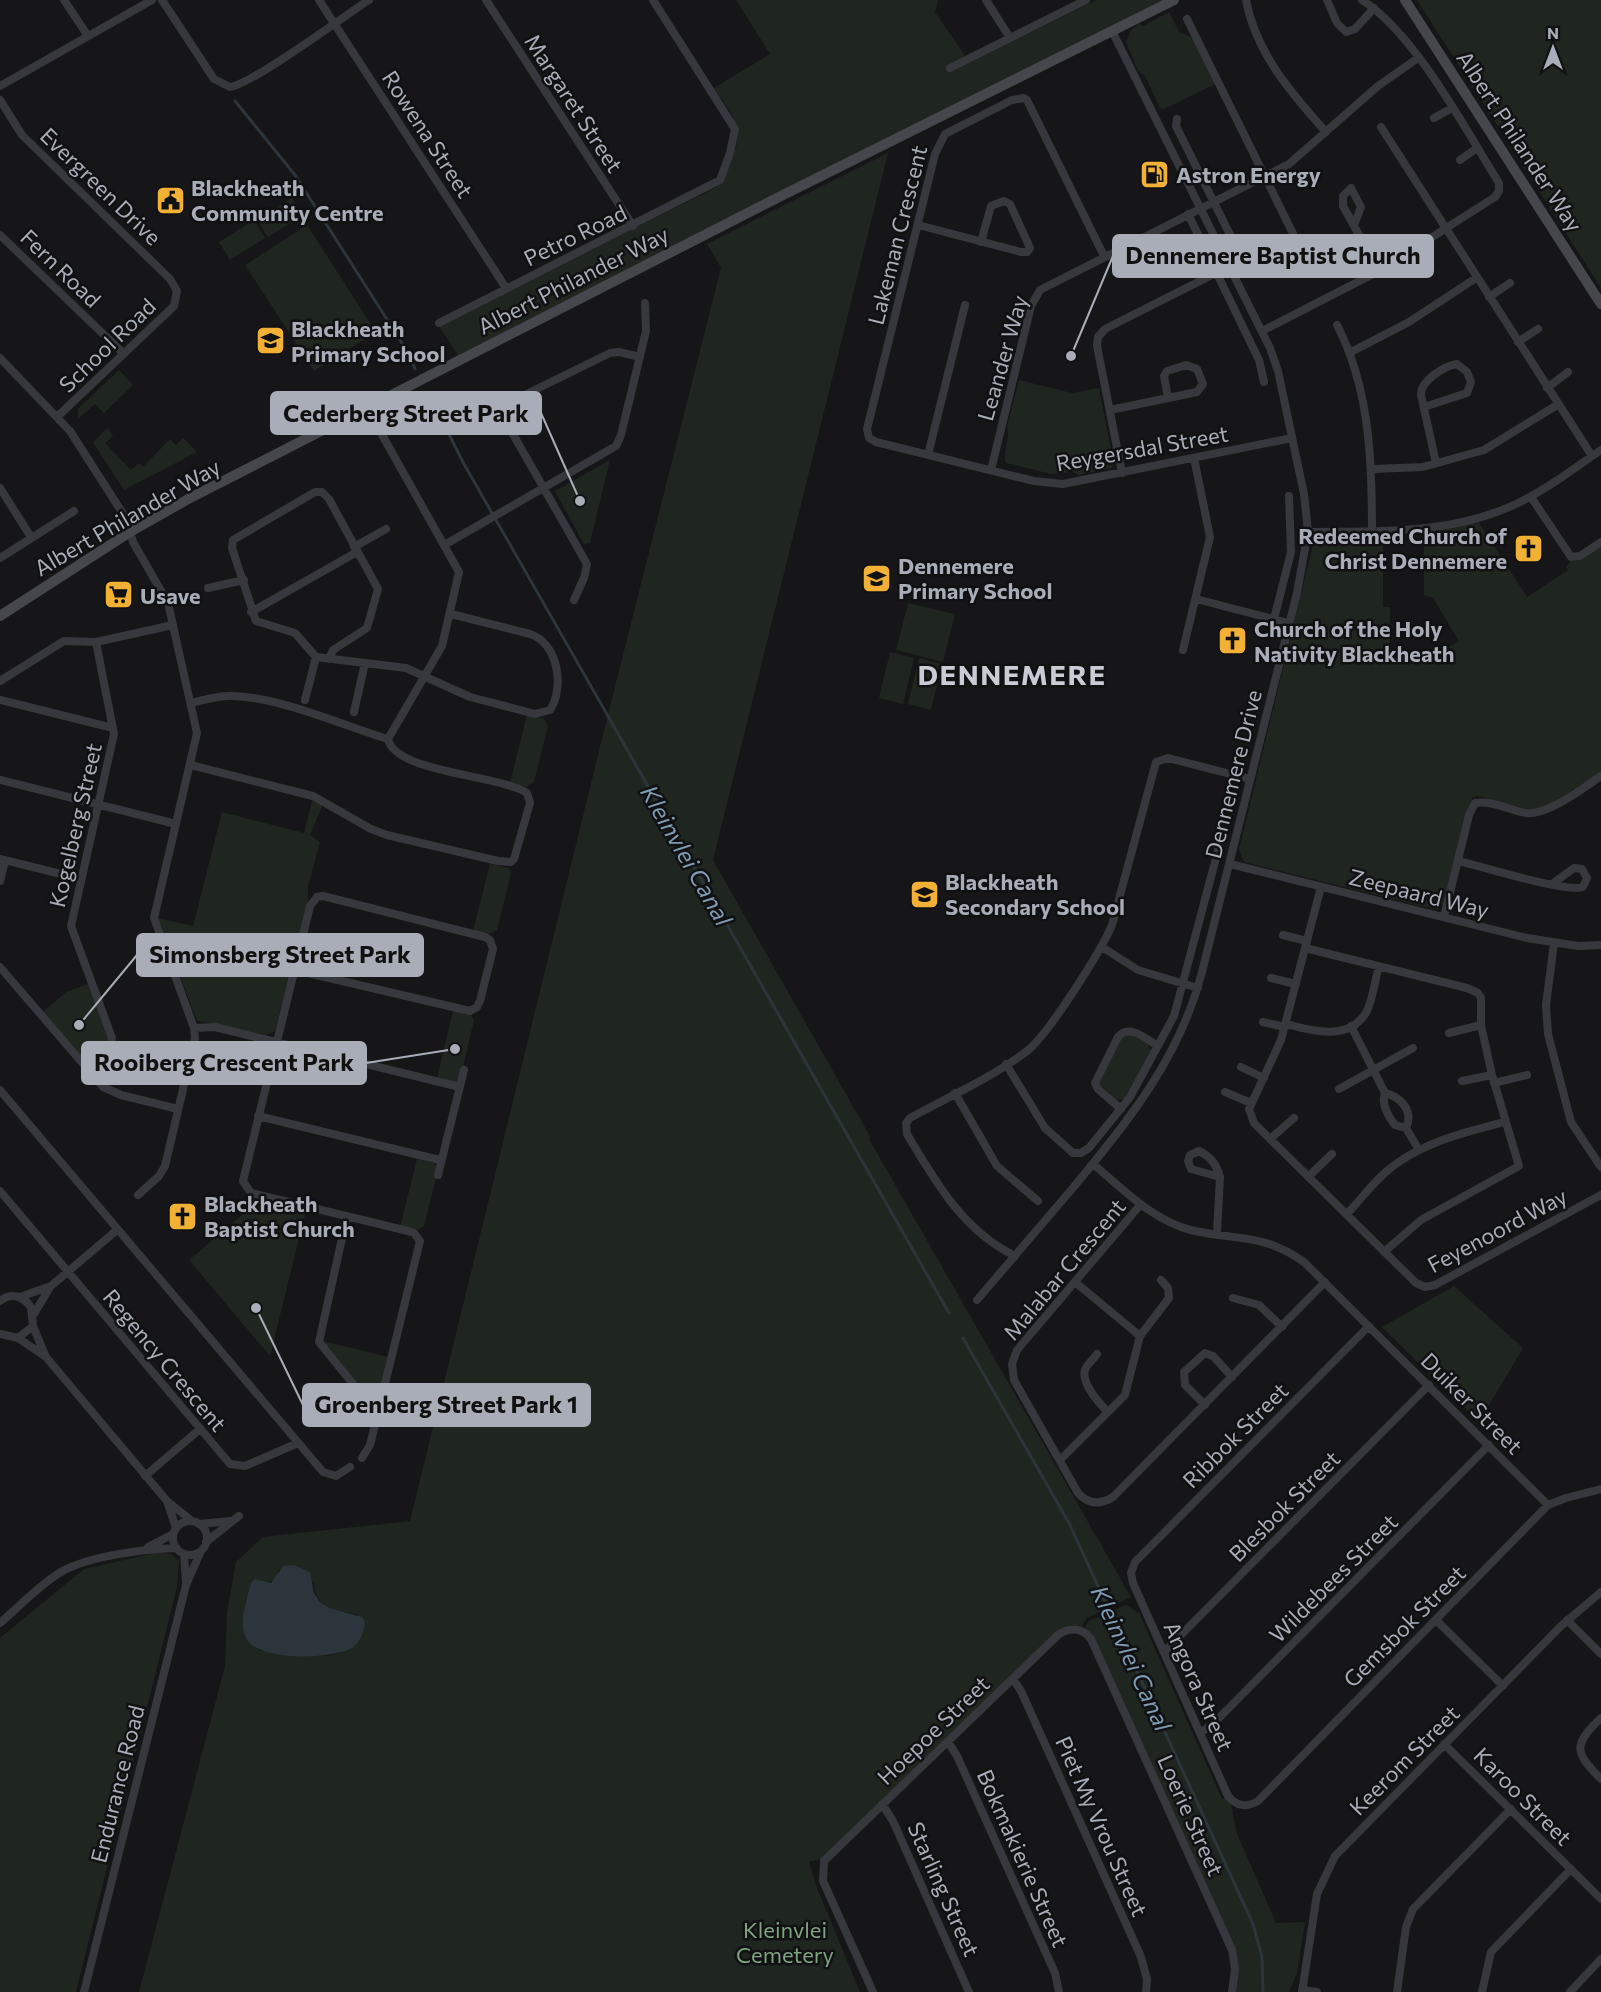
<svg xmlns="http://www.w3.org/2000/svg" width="1601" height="1992" viewBox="0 0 1601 1992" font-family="Commissioner,sans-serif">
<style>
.green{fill:#1e261f;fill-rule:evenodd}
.water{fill:#2c353c}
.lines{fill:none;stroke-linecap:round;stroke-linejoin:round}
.stream{stroke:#2c353c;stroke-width:3}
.street{stroke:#37383d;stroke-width:8}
.secondary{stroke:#45474d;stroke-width:10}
.labels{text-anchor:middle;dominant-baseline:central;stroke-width:5;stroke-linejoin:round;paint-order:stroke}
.street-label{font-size:22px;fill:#a8adb8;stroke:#111113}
.poi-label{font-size:22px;font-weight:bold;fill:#a8adb8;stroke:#111113;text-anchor:start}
.park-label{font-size:22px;fill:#7fa381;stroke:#111113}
.water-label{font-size:24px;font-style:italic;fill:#7f9bb3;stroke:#111113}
.district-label{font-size:28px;font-weight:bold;letter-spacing:1.5px;fill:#c9ccd4;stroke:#111113}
.leader{fill:none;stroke:#a8adb8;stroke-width:2}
.callout-dot{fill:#a8adb8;stroke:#111113;stroke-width:2}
.callout{fill:#a8adb8;stroke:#a8adb8;stroke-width:2}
.callout-label{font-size:24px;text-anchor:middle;font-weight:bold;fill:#111}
</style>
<rect width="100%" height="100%" fill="#161618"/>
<!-- green -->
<path class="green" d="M736,0H938L935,12L965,56L947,65L950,72L1096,0H1163L458,355L439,326L715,188C729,170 743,145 735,121C731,110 720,98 714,88L770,54Z
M1417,0H1601V288Z
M1169,12L1179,32L1192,37L1215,84L1164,109L1160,108L1145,76L1138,71L1126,42L1131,30L1139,24L1143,26Z
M888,153L713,860L871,1138L869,1139L1131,1597L1087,1618L1082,1626L1072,1625L1060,1629L821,1859L809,1862L817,1888L860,1992H139L225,1666L227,1612L236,1562L263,1537L410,1521L609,710L721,268L707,244ZM279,1570L314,1582C314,1608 336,1610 357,1614L363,1633L348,1651L327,1656L261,1651L245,1637L243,1621L246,1599L260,1581L265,1583L275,1580Z
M292,198L303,215L268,237L257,220Z
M254,220L265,238L230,260L219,242Z
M307,225L376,332L314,371L245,265Z
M119,370L133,385L104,413L95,404L78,419V409Z
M1019,380L1072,393L1099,388L1114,464L1112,468L1079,475L1074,472L1051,474L1006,463C1002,451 1011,439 1007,427Z
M108,428L113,436L105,443L131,470L139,463L143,467L170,439L176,445L183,438L197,452L124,490L93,442Z
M610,460L590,543L584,544L555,491Z
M1478,521L1527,597L1568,570L1566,567L1571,561L1579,560L1601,546V772L1547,806L1532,810L1477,796L1472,798L1443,904L1437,910L1244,862L1239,849L1314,541L1324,536H1381L1383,540V607H1390V662L1424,663L1459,641L1433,598L1424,595V535Z
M908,603L955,614L943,662L896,650Z
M890,652L914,658L903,704L879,698Z
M919,658L942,664L931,710L908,704Z
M527,715L544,719L548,726L534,782L527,787L510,783Z
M313,797L324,802L310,835L320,842L308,886V902L275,1031L266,1035L197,1021L158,918L193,926L222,812L304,833Z
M490,864L509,868L511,874L497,930L489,934L473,931Z
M88,984C97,1008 123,1049 95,1068H91L43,1012L66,992Z
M453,1011L471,1015L474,1020L460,1080L455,1083L437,1078Z
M1125,1035C1136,1035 1149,1041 1151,1052L1124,1099L1117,1100L1098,1083L1120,1040Z
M417,1159L434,1163L438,1170L424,1226L417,1231L400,1227Z
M254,1197L306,1210L270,1356L189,1260L255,1204Z
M1454,1286L1523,1348L1479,1422L1382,1327Z
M322,1341L389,1357L378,1395L370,1397L366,1394Z
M159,1552L171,1554L179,1561L177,1587L76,1992H0V1638L84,1569Z
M1126,1605L1139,1613L1222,1799L1226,1798L1231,1804L1237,1834L1276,1923L1305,1922L1297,1973L1289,1992H1236L1238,1968L1232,1943L1094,1636L1085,1627L1089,1621Z"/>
<!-- water -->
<path class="water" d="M294,1565L310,1572L314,1593L320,1602L330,1608L362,1617L365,1622C365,1633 357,1648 346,1651C324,1658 259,1662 246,1638C238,1623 247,1598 251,1583L255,1579L271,1583L283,1566Z"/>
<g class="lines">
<!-- stream -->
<path class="stream" d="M235,101L295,175L409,354L415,369
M429,395L464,464L949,1313
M963,1338L1069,1523L1253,1924L1262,1957L1263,1992"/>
<!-- street -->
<path class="street" d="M64,0L88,36
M162,0L214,79L230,87C252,84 343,17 369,0
M319,0L506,288
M486,0L633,226
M986,0L1010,38
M1246,0C1256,53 1291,93 1326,132
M1327,0L1337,23L1346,32L1355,29L1374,8
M1187,19L1310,268
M950,68L1086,0
M0,86L152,0
M0,100L22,135L170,279L177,291L174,306L57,417
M1434,118L1452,108
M1177,119L1176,126L1249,273
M1381,127L1592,456
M1460,160L1477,148
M1188,214L1259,360L1264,382
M918,225L1021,252H1027L1030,248L1010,204L1004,201L991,206L981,242
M1354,225L1361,207L1351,188L1343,196V206L1379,271
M0,235L123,353
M1104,256L1027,100L1024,98L1012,100L945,134L935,154L867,429L869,438L876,442L1034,481L1063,484L1292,438
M1489,297L1510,283
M439,323L720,180L730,153L735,129L653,0
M1337,325C1370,389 1372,461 1372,532
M1262,331L1379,271L1495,197L1499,191V183C1464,127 1416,35 1362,0
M1518,342L1538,329
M1351,352L1409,322L1476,278
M0,358L70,431L127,520L133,542L168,603L197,733L154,918L194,1028L195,1038L165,1166L159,1176L138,1195
M1547,388L1568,372
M1424,407L1467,393L1471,382L1467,372L1457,364C1444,366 1420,381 1421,395L1436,463
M367,408L459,572L442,646L388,739
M1110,410L1197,392L1203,384L1197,369L1186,365L1167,371L1164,376L1168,398
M487,413L498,408
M928,455L965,305
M1373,469L1423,467L1484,450L1557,405
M991,470L1031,306L1040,290L1289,164L1378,86L1418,58
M1122,473L1097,346L1098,337L1105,329L1216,273
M0,488L31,537
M1531,497L1571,557L1580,556L1601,542
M1308,532C1379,531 1450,535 1516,504C1546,490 1573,469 1601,450
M446,544L616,446L621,435L646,331L645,303
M354,547L386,529
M0,558L74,511
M208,588L244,580
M1196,599L1289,623
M574,600L584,578L587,564L498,408L610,353L619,352L640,357
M251,612L357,552
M1274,619L1291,552L1289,496
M1183,650L1210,537L1194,458
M329,659L333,650L367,628L378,589L329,499L322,492H315L233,540L232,548L256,621L295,633L316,657L406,668L470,697L535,714L550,710C565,687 558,643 530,634L451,614
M0,681L64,641L96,642L173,625
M0,700L113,728
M305,700L316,657
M191,703C204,700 219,695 232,696C280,697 342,725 388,739
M354,712L365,663
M191,765L313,796L371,829L387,835L498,861L511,862L514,859L530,803L527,793C501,775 395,773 388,739
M0,780L176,824
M0,859L81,879
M1458,861C1481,866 1566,893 1583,887L1587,878L1582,869L1574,868L1552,884
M1230,864L1527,938L1578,946L1601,945
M0,881L5,860
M1321,887L1281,1040L1249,1109L1254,1123L1416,1283L1425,1287L1435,1285L1601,1195
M1444,917L1469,815L1475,803C1492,800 1509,810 1526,813C1547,816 1583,788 1601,776
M1283,935L1307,941
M1554,943L1546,1005L1548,1034L1571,1122L1601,1167
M1102,947L1138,970L1198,988
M1305,948L1467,988L1478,993L1481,998V1025L1492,1075L1519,1166L1421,1220L1384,1252
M0,967L103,1087L121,1095L178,1109
M295,970L470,1011L477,1007L480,1001L493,949L490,940L485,937L323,896L317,897L310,906L302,939L243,1181L251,1193L408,1231L414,1233L420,1241L370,1445L362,1458
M1271,978L1296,984
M1263,1022L1285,1027
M1286,1024C1312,1031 1350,1042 1367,1011C1373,998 1375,980 1379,966
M1351,1026L1385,1093C1381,1105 1388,1116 1395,1125L1406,1128L1419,1150
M194,1028L215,1027L460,1087
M1449,1033L1481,1025
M1006,1064L1045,1128L1073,1153H1081L1089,1148L1130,1097L1174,1016L1220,843
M1241,1067L1264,1078
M95,1077L106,1062L112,1038L71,926L114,734L96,642
M1462,1081L1492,1075
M1494,1083L1527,1075
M1339,1089L1413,1048
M0,1090L323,1472L336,1476L350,1467
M1225,1092L1251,1103
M955,1093L997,1166L1038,1201
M1385,1093C1401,1097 1414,1111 1406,1128
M1121,1109L1098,1089L1095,1083L1118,1037C1129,1023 1146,1039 1158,1046
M258,1116L440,1160
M1270,1139L1294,1118
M1093,1164C1122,1188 1153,1221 1191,1230C1236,1241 1261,1232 1304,1262L1548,1505
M438,1175L464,1070
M1308,1177L1332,1154
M0,1191L230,1464L245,1466L298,1443
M1141,1204L1017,1350L1012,1364L1014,1380L1078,1493C1088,1504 1100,1505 1113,1497L1325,1282
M1347,1214C1362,1198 1377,1177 1396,1164C1428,1141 1466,1132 1504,1122
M347,1216L319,1342L362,1395L379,1405
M1217,1233L1220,1177C1217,1165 1210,1156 1199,1151L1190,1155L1188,1161L1191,1169L1220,1177
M1015,1256C963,1231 935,1181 907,1134L906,1123L910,1118C948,1097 993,1077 1027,1051C1048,1035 1101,951 1112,925L1156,762L1168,758L1250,779
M1075,1282L1140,1336
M20,1297L51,1286L117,1230
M1233,1298L1259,1305L1282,1327
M977,1300C1009,1263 1040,1226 1072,1189C1127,1123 1180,1058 1202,972L1297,593L1308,532L1304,494L1278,371L1270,348L1112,31
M0,1301C11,1292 23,1296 31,1307L33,1326L18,1338
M34,1314L50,1287
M33,1326L45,1355
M1369,1326L1135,1562L1131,1573L1133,1583L1228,1796C1236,1806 1247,1808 1258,1801L1548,1505L1566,1498L1601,1489
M0,1334L18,1338L46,1357L167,1501L192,1521
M1097,1354C1094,1359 1087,1364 1085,1370C1081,1383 1099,1403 1108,1412
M1205,1405L1185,1385L1184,1372L1205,1353L1213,1356L1232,1377
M1060,1460L1125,1395L1140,1336L1169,1298L1168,1288L1161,1280
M145,1476L200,1429
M167,1501L176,1528
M173 1538a17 17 0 1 1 34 0a17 17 0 1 1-34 0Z
M199,1524L231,1521
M206,1542L239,1516
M148,1547L173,1534
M184,1554L186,1583
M1436,1620L1503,1686
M1567,1620L1601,1654
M0,1623C20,1606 39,1585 61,1572C88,1556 145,1549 176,1548
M1164,1652L1429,1385
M1013,1679L1021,1691L1141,1957L1147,1979L1146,1992
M1601,1718C1573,1745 1574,1752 1601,1779
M1200,1733L1213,1724L1489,1445
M948,1742L957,1756L1055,1973L1059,1992
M1444,1744L1601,1899
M882,1804L893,1821L969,1992
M1302,1990L1317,1992
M84,1992L186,1585L201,1551
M873,1992L823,1881L824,1861L1058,1635C1069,1627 1082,1627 1091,1639L1232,1950L1235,1969L1232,1992
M1302,1992L1317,1894L1335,1856L1561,1626L1601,1592
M1397,1992L1406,1927L1413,1909L1511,1809
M1482,1992L1491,1952L1571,1869
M1570,1992L1601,1959"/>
<!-- secondary -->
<path class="secondary" d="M1405,0L1601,304
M0,616L130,532L190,498L781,196L1174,0"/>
</g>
<!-- icons -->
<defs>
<symbol id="fuel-square" viewBox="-11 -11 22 22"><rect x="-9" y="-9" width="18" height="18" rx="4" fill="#f2b134" stroke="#111113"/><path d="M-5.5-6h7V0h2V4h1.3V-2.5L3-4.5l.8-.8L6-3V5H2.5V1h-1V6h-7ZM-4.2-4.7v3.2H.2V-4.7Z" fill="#111"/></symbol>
<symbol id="civic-square" viewBox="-11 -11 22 22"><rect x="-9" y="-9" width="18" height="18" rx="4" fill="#f2b134" stroke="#111113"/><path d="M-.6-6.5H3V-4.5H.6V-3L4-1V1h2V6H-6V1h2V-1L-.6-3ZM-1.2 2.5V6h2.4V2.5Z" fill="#111"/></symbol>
<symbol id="school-square" viewBox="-11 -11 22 22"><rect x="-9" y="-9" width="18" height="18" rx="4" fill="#f2b134" stroke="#111113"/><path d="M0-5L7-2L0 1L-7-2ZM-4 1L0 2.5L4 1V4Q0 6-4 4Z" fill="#111"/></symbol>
<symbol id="church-square" viewBox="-11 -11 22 22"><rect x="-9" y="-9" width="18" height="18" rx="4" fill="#f2b134" stroke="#111113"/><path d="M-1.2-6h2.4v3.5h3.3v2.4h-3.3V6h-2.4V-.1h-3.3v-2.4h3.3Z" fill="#111"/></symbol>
<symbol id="supermarket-square" viewBox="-11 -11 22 22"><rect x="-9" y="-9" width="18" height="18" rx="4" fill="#f2b134" stroke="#111113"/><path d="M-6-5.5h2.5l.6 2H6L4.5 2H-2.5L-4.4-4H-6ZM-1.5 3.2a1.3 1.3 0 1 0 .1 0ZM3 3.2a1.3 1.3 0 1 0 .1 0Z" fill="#111"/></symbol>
</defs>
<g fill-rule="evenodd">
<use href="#fuel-square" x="1138" y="158" width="33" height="33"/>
<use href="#civic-square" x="154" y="184" width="33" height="33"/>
<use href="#school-square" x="254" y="324" width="33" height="33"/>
<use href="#church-square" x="1512" y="532" width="33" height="33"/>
<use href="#school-square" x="860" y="562" width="33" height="33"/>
<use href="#supermarket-square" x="102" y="578" width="33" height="33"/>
<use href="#church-square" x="1216" y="624" width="33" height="33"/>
<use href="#school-square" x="908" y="878" width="33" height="33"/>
<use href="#church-square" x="166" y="1200" width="33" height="33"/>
</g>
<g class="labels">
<!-- street labels -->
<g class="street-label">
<text transform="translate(574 103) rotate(57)">Margaret Street</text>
<text transform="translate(428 134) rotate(57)">Rowena Street</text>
<text transform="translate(1520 141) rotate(57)">Albert Philander Way</text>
<text transform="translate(101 186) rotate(44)">Evergreen Drive</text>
<text transform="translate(575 235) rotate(-26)">Petro Road</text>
<text transform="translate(897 235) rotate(-76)">Lakeman Crescent</text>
<text transform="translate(61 268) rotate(44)">Fern Road</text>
<text transform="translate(573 280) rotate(-27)">Albert Philander Way</text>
<text transform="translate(107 345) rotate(-44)">School Road</text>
<text transform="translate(1002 358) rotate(-74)">Leander Way</text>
<text transform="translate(1142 448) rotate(-10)">Reygersdal Street</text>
<text transform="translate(127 517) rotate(-30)">Albert Philander Way</text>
<text transform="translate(1233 774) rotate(-76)">Dennemere Drive</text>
<text transform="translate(75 825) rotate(-77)">Kogelberg Street</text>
<text transform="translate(1419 893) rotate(14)">Zeepaard Way</text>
<text transform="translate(1497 1230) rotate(-28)">Feyenoord Way</text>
<text transform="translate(1064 1269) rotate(-50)">Malabar Crescent</text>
<text transform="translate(165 1360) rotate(50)">Regency Crescent</text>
<text transform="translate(1472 1403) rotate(45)">Duiker Street</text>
<text transform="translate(1235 1435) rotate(-45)">Ribbok Street</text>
<text transform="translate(1284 1506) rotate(-45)">Blesbok Street</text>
<text transform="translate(1333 1578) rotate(-45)">Wildebees Street</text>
<text transform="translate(1404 1626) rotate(-45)">Gemsbok Street</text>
<text transform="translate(1199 1686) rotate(66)">Angora Street</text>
<text transform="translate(933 1730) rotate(-44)">Hoepoe Street</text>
<text transform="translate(1404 1760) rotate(-45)">Keerom Street</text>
<text transform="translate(117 1784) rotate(-76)">Endurance Road</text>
<text transform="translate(1523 1796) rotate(45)">Karoo Street</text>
<text transform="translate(1191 1815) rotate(66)">Loerie Street</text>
<text transform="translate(1102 1826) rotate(66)">Piet My Vrou Street</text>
<text transform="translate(1023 1858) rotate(66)">Bokmakierie Street</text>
<text transform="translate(944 1889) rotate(66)">Starling Street</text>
</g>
<!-- poi labels -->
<g class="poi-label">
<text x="1176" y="174">Astron Energy</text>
<text x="191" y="187">Blackheath<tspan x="191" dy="25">Community Centre</tspan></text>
<text x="291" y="328">Blackheath<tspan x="291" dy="25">Primary School</tspan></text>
<text x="1507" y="535" text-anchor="end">Redeemed Church of<tspan x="1507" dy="25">Christ Dennemere</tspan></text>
<text x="898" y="565">Dennemere<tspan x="898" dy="25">Primary School</tspan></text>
<text x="140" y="595">Usave</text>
<text x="1254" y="628">Church of the Holy<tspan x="1254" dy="25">Nativity Blackheath</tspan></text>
<text x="945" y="881">Blackheath<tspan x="945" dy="25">Secondary School</tspan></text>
<text x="204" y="1203">Blackheath<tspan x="204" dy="25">Baptist Church</tspan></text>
</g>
<!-- park labels -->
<g class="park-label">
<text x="785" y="1929">Kleinvlei<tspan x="785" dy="25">Cemetery</tspan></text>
</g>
<!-- water labels -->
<g class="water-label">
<text transform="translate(687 855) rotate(60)">Kleinvlei Canal</text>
<text transform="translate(1132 1658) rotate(65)">Kleinvlei Canal</text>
</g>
<!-- district labels -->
<g class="district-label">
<text x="1012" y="674">DENNEMERE</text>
</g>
</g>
<!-- callouts -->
<path class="leader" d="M1071 356L1113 256M580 501L541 413M79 1025L137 955M455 1049L366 1063M256 1308L303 1405"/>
<g class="callout-dot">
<circle cx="1071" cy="356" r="6"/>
<circle cx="580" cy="501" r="6"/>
<circle cx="79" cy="1025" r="6"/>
<circle cx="455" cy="1049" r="6"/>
<circle cx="256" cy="1308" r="6"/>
</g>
<g class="callout">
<rect x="1113" y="235" width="320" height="42" rx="6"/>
<rect x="271" y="392" width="270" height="42" rx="6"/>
<rect x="137" y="934" width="286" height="42" rx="6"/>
<rect x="82" y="1042" width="284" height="42" rx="6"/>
<rect x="303" y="1384" width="287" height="42" rx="6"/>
</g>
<g class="callout-label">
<text x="1273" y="264">Dennemere Baptist Church</text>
<text x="406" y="422">Cederberg Street Park</text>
<text x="280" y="963">Simonsberg Street Park</text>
<text x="224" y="1071">Rooiberg Crescent Park</text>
<text x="446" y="1413">Groenberg Street Park 1</text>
</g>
<!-- north arrow -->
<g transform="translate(1553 48)" stroke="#111113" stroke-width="4.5" paint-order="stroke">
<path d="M0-4.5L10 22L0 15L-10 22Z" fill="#a8adb8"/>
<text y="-9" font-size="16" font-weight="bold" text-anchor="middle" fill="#a8adb8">N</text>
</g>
</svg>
